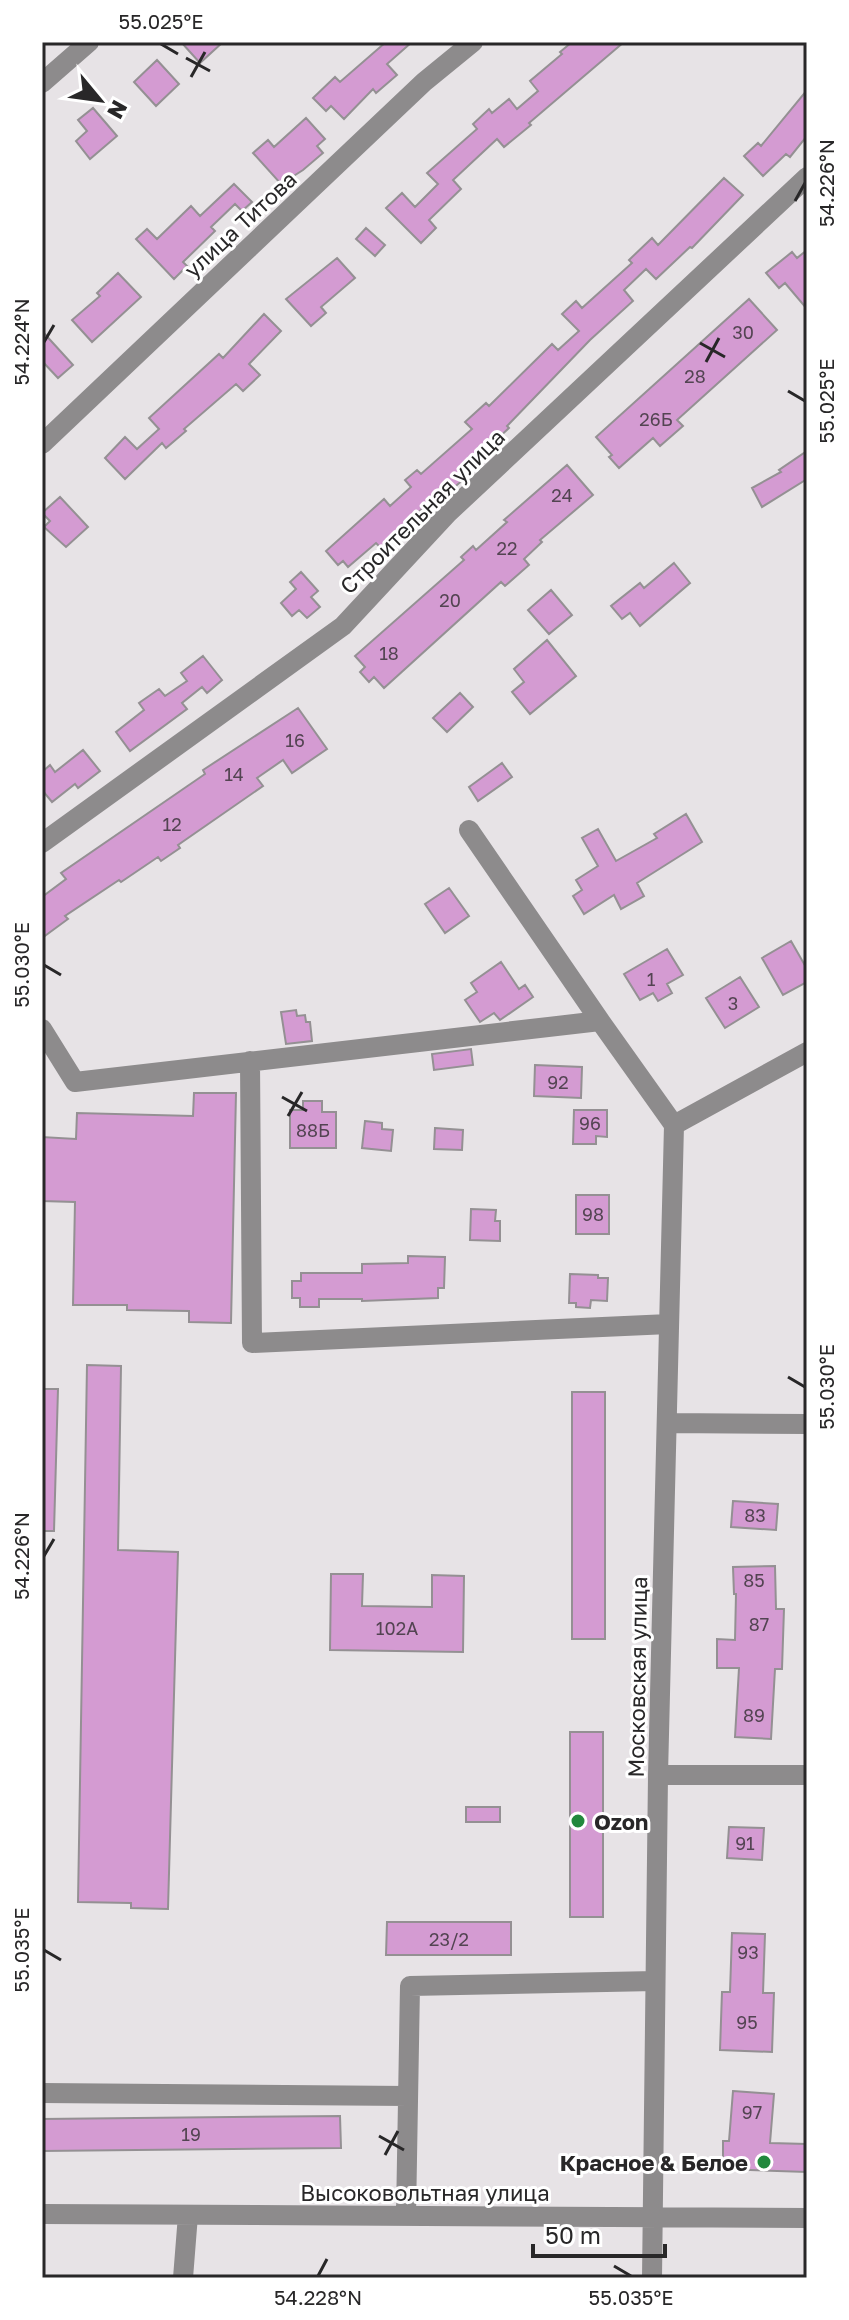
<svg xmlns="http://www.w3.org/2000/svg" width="849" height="2320" viewBox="0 0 849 2320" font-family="'Golos Text',sans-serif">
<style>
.building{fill:#d49bd2;stroke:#949093;stroke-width:2}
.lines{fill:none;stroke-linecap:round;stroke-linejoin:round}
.minor{stroke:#8d8b8c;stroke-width:20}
.ticks{fill:none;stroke:#282728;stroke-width:3}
.poi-dot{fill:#22883d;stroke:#fff;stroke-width:3}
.labels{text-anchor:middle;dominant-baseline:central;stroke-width:6;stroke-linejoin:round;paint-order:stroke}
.number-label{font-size:18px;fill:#534452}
.street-label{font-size:22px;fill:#282728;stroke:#fff}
.poi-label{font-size:22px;font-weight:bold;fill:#282728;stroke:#fff;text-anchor:start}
.neatline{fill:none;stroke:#282728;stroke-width:3}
.ticks-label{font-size:20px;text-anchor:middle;fill:#282728}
</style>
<rect width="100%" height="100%" fill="#e7e3e6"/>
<!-- building -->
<path class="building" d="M181,42H223L200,63Z
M386,42H412L387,64L397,75L376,93L373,89L344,119L331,106L326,111L313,98L335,77L340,82Z
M572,42H624L529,123L531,125L504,147L497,139L453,180L461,189L429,220L436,228L421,243L386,208L402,193L415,207L438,184L427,173L477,129L473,124L489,109L492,113L509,99L517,109L538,91L530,81L562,54L560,52Z
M157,60L179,84L156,106L134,82Z
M807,90V136L790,157L786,154L763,176L744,156L758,143L761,146Z
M93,108L117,136L90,159L76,141L87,131L78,120Z
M306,118L325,139L317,146L323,153L303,170L281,184L253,153L268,140L274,147Z
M724,178L743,195L692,248L690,247L656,279L646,269L624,290L633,301L590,340L507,426L509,428L473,461L478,467L429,509L426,505L381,548L376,543L348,567L343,561L338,565L326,551L384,499L390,506L411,487L405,480L417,470L421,474L472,429L465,422L486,403L489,406L552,344L558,350L579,331L562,314L576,301L582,308L632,263L629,260L652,238L658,245Z
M234,184L252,202L242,211L235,204L211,227L215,231L183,262L187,266L174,279L136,239L147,229L157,239L191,206L200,216Z
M366,228L385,245L375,256L356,239Z
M807,250V309L785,283L779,288L766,273L792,252L797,258Z
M337,258L355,278L321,307L326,313L311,326L286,299Z
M118,273L141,297L92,342L72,320L100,296L97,293Z
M749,299L777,330L677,420L683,426L660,446L653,438L619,468L609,457L612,455L596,437Z
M264,314L281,331L249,364L260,375L243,391L236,384L184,429L186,431L166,448L162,443L125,479L105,458L125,437L137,449L159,429L149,418L219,354L223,358Z
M42,331L73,365L58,378L42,361Z
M807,451V479L762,507L752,488L781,472L779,470Z
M567,465L593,495L540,540L542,542L524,559L529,565L505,586L501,582L384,688L374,677L369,682L360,672L365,667L355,656L464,560L461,557L473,546L476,550L507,522L504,520Z
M60,497L88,527L66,547L44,527L50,521L42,513Z
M674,563L690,583L640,626L630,613L622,619L611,606L640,583L644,588Z
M301,572L318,591L311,597L320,607L307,618L299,610L292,616L281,603L296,589L290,582Z
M551,590L572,615L549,634L528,610Z
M547,640L576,676L530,714L512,692L524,682L514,669Z
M203,656L222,680L207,693L202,687L182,703L187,709L130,751L116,732L144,710L139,703L159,689L165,696L187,681L181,673Z
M460,693L473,707L447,732L433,718Z
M298,708L327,749L292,773L283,760L257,778L263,786L178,845L180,848L161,861L158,857L121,882L119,880L65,916L68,919L42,938V897L66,879L61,873L205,774L203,770Z
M83,750L100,771L78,788L75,784L52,802L42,790V772L50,765L55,772Z
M502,763L512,777L478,801L469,787Z
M686,814L702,842L637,883L644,896L621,909L614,895L584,914L573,896L582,890L576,880L598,866L582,838L598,829L616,861L657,838L654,834Z
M449,888L469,916L445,933L425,904Z
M791,941L807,969V982L783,995L762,958Z
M667,949L683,975L667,984L672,993L658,1001L653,993L640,1000L624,974Z
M501,962L519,989L525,985L533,997L500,1020L494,1013L480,1022L465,1000L477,992L471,983Z
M740,977L759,1007L725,1028L706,998Z
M296,1010L297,1016L305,1015L306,1022H310L312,1041L286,1044L281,1012Z
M471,1049L473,1065L434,1070L432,1054Z
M535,1065L582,1067L581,1098L534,1096Z
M194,1093H236L231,1323L189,1322V1311L127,1310V1305H73L75,1202L42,1201V1137L76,1139L77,1113L193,1116Z
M303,1101H322V1112H336V1148H290V1110H303Z
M574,1110H607V1137L596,1136V1144H573Z
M365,1121L382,1123V1129L393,1130L391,1151L362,1148Z
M435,1128L463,1130L462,1150L434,1149Z
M576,1195H609V1234H576Z
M471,1209L496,1210L495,1221H500V1241L470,1240Z
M408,1256L445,1257L444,1288H438V1298L362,1301V1299H319V1307H300V1298H292V1281H301V1273H362V1264L408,1263Z
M570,1274L598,1275V1278H608L607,1301L591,1300L590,1308L576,1307V1303H569Z
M87,1365L121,1366L118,1550L178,1552L168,1909L131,1908V1903L78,1902Z
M42,1389H58L54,1531H42Z
M572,1392H605V1639H572Z
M733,1501L778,1504L776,1530L731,1527Z
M775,1566L776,1609H784L782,1669H775L771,1739L735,1737L739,1668H717V1639L735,1640L736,1594H734L733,1567Z
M331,1574H363L362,1606L432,1607V1575L464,1576L463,1652L330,1650Z
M570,1732H603V1917H570Z
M466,1807H500V1822H466Z
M729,1827L764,1828L762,1860L727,1858Z
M387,1922H511V1955H386Z
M732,1933L765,1934L763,1993H774L772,2052L720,2050L722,1992H730Z
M733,2091L774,2094L770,2143L807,2144V2172L723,2169V2141H729Z
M340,2116L341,2148L42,2151V2119Z"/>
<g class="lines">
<!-- minor -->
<path class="minor" d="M42,83L89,42
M42,444L424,82L473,42
M469,830L600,1021
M42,843L343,626L448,513L807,177
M42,1029L75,1082L600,1021L674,1125
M250,1061L252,1343L669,1324
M674,1125L807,1052
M667,1423L807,1424
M658,1775H807
M42,2093L408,2096
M42,2214L807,2218
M406,2216L410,1986L655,1981
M183,2278L188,2215
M652,2278L658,1775L674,1125"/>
</g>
<!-- ticks -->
<path class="ticks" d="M161,44L178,54M186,58L210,71M191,77L205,52M795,201L805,183M44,342L54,325M700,343L725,357M706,362L719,338M788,391L805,401M44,965L61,975M282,1097L307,1111M288,1116L302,1092M788,1377L805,1387M44,1556L54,1539M44,1950L61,1960M379,2136L404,2150M385,2155L398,2131M614,2266L631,2276M318,2276L327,2259"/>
<!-- markers -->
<g class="poi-dot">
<circle cx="578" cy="1821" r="8"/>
<circle cx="764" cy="2162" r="8"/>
</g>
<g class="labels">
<!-- number labels -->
<g class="number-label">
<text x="743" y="332">30</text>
<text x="695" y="376">28</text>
<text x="656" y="419">26Б</text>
<text x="562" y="495">24</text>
<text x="507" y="548">22</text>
<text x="450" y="600">20</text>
<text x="389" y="653">18</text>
<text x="295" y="740">16</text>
<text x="234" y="774">14</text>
<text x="172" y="824">12</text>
<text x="651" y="979">1</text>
<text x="733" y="1003">3</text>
<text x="558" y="1082">92</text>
<text x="590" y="1123">96</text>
<text x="313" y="1130">88Б</text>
<text x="593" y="1214">98</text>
<text x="755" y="1515">83</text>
<text x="754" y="1580">85</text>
<text x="759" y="1624">87</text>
<text x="397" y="1628">102А</text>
<text x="754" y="1715">89</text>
<text x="745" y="1843">91</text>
<text x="449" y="1939">23/2</text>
<text x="748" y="1952">93</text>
<text x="747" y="2022">95</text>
<text x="752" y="2112">97</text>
<text x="191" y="2134">19</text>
</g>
<!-- street labels -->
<g class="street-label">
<text transform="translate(240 224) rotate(-43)">улица Титова</text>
<text transform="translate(422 511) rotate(-45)">Строительная улица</text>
<text transform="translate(637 1677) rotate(-89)">Московская улица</text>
<text x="425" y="2192">Высоковольтная улица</text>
</g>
<!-- poi labels -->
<g class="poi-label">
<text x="594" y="1821">Ozon</text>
<text x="748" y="2162" text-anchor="end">Красное &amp; Белое</text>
</g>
</g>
<!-- border -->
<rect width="849" height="2320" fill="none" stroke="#ffffff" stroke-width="88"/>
<!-- north arrow -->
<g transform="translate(100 100) rotate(119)" stroke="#ffffff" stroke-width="6" paint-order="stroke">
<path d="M0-6L14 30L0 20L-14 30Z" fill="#282728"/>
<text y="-12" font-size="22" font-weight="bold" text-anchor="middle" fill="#282728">N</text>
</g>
<!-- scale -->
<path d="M533 2244v12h132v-12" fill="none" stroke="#282728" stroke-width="4"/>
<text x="545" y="2244" font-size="24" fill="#282728" stroke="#ffffff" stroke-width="6" paint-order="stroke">50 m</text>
<rect x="44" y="44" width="761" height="2232" class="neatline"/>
<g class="ticks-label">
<text x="161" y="29">55.025°E</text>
<text transform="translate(827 183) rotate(-90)" y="7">54.226°N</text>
<text transform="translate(22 342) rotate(-90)" y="7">54.224°N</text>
<text transform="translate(827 401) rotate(-90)" y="7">55.025°E</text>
<text transform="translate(22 965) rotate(-90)" y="7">55.030°E</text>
<text transform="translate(827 1387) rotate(-90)" y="7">55.030°E</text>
<text transform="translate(22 1556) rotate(-90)" y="7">54.226°N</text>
<text transform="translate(22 1950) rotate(-90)" y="7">55.035°E</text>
<text x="318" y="2305">54.228°N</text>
<text x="631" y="2305">55.035°E</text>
</g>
</svg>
